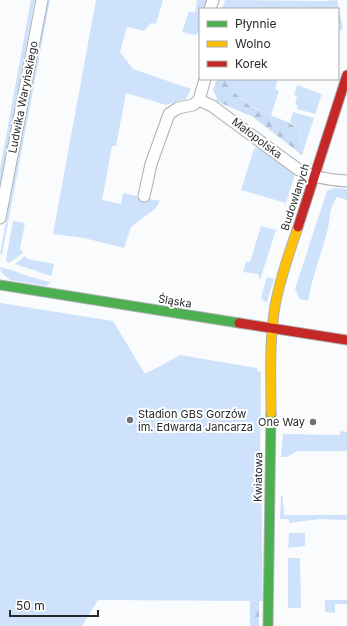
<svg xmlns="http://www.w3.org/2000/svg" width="347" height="626" viewBox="0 0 347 626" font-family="Inter,sans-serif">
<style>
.green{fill:#cee3fb}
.forest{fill:url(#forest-firs)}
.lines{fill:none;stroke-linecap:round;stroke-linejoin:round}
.street-casing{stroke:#aeafb1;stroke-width:13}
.fast-casing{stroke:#aeafb1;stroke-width:11}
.slow-casing{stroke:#aeafb1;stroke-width:11}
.jam-casing{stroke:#aeafb1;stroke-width:11}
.street{stroke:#fefeff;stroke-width:11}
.fast{stroke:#4caf50;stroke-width:9}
.slow{stroke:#ffc107;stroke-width:9}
.jam{stroke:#c62828;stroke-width:9}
.poi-dot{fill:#717274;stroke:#fff;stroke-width:1.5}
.labels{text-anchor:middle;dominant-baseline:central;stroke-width:4;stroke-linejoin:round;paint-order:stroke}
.street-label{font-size:11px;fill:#27292b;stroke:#fff}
.poi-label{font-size:11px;fill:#27292b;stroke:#fff;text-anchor:start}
</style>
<defs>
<pattern id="forest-firs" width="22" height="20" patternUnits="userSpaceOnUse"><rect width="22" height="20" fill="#cbe0f8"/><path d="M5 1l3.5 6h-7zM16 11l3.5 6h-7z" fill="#aec0d5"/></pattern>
</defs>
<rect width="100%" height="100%" fill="#fafbfd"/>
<!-- green -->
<path class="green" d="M31,0H35L0,186V169Z
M47,0H50L2,255L0,254Z
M96,0H163L156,24L151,23L144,31L127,27L120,52L133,69L191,89L186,99L166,105L126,93L116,146H112L102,200L121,204L123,193L160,201L156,208L131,227L124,248L84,238L53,234Z
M197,0H213L210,9H200V33L194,35L182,32L189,11L195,13Z
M225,0L323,1L337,0L343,28L341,31L338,30V9H222Z
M224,79H278L275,89L279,91L271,116C249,105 238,100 224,79Z
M297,85L322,94L315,114L297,109L298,106L295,105L297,96L294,95Z
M293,112L314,118L302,155L298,129L290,122Z
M256,147L262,149L295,174L286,203L241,190L254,149Z
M334,188L347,189V200L337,197C328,209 331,219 327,232C321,255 312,277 308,301L300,299L295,289L327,191Z
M13,221L25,223L20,249L23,253L9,263L6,260Z
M261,226L276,230L260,280L258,274L243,272L246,262H250Z
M25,256L28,259L54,264L52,275L51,276L15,264Z
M0,267C17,271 34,279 51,282L46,286L10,280L1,272Z
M267,277L274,279L267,302L264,301L261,297Z
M0,303L113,321L145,374L180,355L257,368V371L261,372L260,466L261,467L263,601L98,600L82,626H0Z
M341,431L347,432V451H298L287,457H281L283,434L340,435Z
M281,496H283V506H284V515H347V520L319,519L289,523V519H280Z
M289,533H305V546L288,548Z
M288,558H300L301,608H288Z
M325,600H347V604H335V613L325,612Z"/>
<!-- forest -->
<path class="forest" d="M217,79H224C237,98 249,107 270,115C281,120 289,121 298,129L302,155L253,117L216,101L217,97L213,90Z
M250,601H259V626H250Z"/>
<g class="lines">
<defs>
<path id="street" d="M210,9L213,0
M199,100L212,106L299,170C314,178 330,180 347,181
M144,196L151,164L169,114L178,108L193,105L199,100L205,79
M0,218L42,0"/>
<path id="fast" d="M0,285L239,323
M268,626L271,413"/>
<path id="slow" d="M271,413C271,378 269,341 275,306C280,279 289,253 298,227"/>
<path id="jam" d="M298,227L347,75
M239,323L347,340"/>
</defs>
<!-- street casing -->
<use href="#street" class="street-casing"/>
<!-- fast casing -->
<use href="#fast" class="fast-casing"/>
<!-- slow casing -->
<use href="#slow" class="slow-casing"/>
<!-- jam casing -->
<use href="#jam" class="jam-casing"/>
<!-- street -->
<use href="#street" class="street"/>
<!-- fast -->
<use href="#fast" class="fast"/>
<!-- slow -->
<use href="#slow" class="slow"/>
<!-- jam -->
<use href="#jam" class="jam"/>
</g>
<!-- markers -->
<g class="poi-dot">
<circle cx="130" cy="420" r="4"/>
<circle cx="313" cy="422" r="4"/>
</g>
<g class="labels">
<!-- street labels -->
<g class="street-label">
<text transform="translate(23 97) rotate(-79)">Ludwika Waryńskiego</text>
<text transform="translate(257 138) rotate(37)">Małopolska</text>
<text transform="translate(295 197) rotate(-72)">Budowlanych</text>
<text transform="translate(175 301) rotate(9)">Śląska</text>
<text transform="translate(258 477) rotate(-89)">Kwiatowa</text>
</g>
<!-- poi labels -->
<g class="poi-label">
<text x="138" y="414">Stadion GBS Gorzów<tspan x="138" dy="13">im. Edwarda Jancarza</tspan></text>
<text x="305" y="422" text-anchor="end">One Way</text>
</g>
</g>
<!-- legend -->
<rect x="199" y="8" width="140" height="72" fill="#ffffff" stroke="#a9a9aa"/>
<rect x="207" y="21" width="20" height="6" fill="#4caf50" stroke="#a9a9aa"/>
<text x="235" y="28" font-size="12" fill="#27292b">Płynnie</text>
<rect x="207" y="41" width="20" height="6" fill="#ffc107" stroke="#a9a9aa"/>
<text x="235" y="48" font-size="12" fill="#27292b">Wolno</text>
<rect x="207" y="61" width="20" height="6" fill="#c62828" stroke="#a9a9aa"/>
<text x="235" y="68" font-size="12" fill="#27292b">Korek</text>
<!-- scale -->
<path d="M10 610v6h88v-6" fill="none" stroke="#27292b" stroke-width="2"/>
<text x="16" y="610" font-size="12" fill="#27292b" stroke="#ffffff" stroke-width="3" paint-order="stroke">50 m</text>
</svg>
